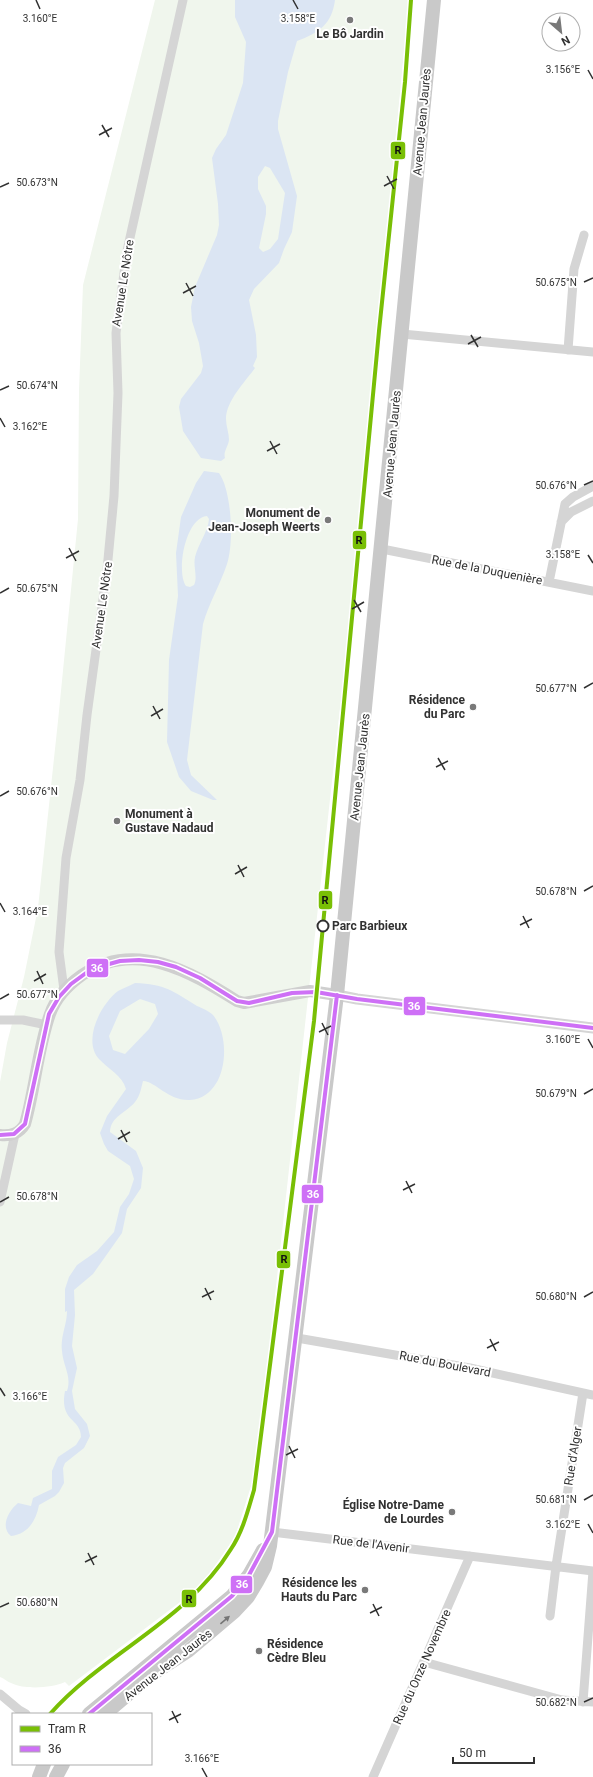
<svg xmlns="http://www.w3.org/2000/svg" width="593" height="1777" viewBox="0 0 593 1777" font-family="Roboto,sans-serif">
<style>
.green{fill:#f0f6ed}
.water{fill:#dbe5f3;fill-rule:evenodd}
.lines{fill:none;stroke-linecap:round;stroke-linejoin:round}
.minor{stroke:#d5d5d5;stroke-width:9}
.tertiary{stroke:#d5d5d5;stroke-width:11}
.secondary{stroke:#cfcfcf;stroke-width:12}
.primary{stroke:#c9c9c9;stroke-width:14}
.bus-1-casing{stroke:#fff;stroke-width:7}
.bus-1{stroke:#ce70f6;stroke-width:4}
.tram-1-casing{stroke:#fff;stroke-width:7}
.tram-1{stroke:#79bf05;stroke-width:4}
.oneway{fill:#757575}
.ticks{fill:none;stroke:#313131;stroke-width:1.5}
.poi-dot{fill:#797979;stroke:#fff;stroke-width:1.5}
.stop-dot{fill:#fff;stroke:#313131;stroke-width:2}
.labels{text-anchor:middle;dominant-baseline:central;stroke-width:4;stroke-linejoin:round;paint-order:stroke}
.poi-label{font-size:12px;font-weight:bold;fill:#313131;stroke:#fff;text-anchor:end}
.street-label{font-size:12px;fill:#313131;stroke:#fff}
.stop-label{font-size:12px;font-weight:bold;fill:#313131;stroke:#fff;text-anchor:start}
.ticks-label{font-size:10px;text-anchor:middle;fill:#313131;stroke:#fff;stroke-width:4;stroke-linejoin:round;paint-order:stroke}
.line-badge{stroke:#fff;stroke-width:1.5}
.badge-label{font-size:11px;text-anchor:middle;font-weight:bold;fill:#fff}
.pale-badge-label{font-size:11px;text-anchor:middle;font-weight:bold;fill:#111}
</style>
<rect width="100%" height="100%" fill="#fff"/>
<!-- green -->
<path class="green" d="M155,0H409L343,682L260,1431L252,1483L235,1537L200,1587L69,1686L65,1682C52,1688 25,1690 11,1683C7,1682 4,1678 0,1677V1082L7,1043L24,977L38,908L58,721L78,519L79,390L83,285Z"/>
<!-- water -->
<path class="water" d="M235,0H335C332,24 319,33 297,41L288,72L278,121V129L297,196L292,232L284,249L279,263L254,289L249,300L256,335L257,357L253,366L255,368C245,382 226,401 226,419C226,426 229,433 229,440C228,447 223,452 225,458L221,461L201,458L183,431L179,407L181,399L201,373L203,366L199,343L192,321L191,307L195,287L217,235L219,225L218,204L212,158L216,149L226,135L243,83L246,42L235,17ZM265,166L270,168L285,193L278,239L270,249L263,252L259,248L266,214V206L258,189V177Z
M204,471L219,473C232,491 234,544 227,564C220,585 209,603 203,624L187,760L191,775L217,800H213L191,791L179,777L167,742L169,660L178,596L176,553L181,517L196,483ZM207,516L209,519C208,532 198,544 195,557C193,567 198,577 194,585L190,587L186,586C176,572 185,518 207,516Z
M135,983C165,984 173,991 197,1006C202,1008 209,1011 213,1015C232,1038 228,1097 190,1100C168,1101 157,1082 143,1081C141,1089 140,1096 135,1102C125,1114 111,1116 110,1132L136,1151L143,1168L141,1188L127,1209L122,1233L93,1274L74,1290L75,1315L72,1346L77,1368L72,1391L75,1409L87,1424L90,1436L84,1448L65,1463L63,1468L64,1483L59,1492L55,1496L39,1505C36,1521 28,1534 11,1536C0,1527 8,1511 18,1503L31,1506L33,1498L52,1489V1471L58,1457L76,1445L81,1437C81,1418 59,1422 65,1391H67C72,1376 63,1366 62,1351C60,1337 67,1325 67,1311L65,1312V1289L69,1277L77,1265L97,1251L114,1232L120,1207L129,1194L134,1179L130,1166L108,1151L104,1144L100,1133L107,1116L126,1089C122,1075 108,1069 99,1059C82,1040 101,1004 118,991C123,988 130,986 135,983ZM140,999L155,1004L158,1014L149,1029L125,1054L113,1050L109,1036L120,1011Z"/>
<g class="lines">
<!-- minor -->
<path class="minor" d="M402,334L593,352
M568,350L574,269L584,235
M561,522L571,512L593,501
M382,549L593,591
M549,582L565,504L573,497L593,486
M64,990L59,952L66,858L80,780L87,715L107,570L114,496L118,393L116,333L127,251L183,0
M0,1020H23L47,1025
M0,1202L15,1134
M297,1338L470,1368L593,1395
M272,1532L593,1571
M550,1616L556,1566L583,1393
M424,1662L562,1700L593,1702
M0,1694L19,1710L26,1714
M583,1702L593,1571
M373,1777L470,1556"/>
<!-- tertiary -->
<path class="tertiary" d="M337,995L357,999L593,1028"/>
<!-- secondary -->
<path class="secondary" d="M0,1135C11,1136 19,1134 25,1124C35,1089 38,1048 50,1014C56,997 68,985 82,975C135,939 191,972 237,1001L244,1003L310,991L337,995"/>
<!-- primary -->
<path class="primary" d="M89,1714L232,1596L249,1575L263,1550
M105,1714L151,1675L188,1651L234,1612L248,1597L257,1582L265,1567L270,1546L337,995L434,0
M39,1777L44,1764
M56,1777L63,1764"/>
<defs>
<path id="bus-1" d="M0,1135L14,1134L25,1124L49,1014L59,997L71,984L86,973L102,966L120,961L139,960L158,962L176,967L200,978L237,1001L249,1003L292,993L316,992L357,999L593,1028
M89,1714L232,1596L249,1575L272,1532L337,995"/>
</defs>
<!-- bus-1 casing -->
<use href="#bus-1" class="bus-1-casing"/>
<!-- bus-1 -->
<use href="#bus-1" class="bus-1"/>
<defs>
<path id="tram-1" d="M50,1714C105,1652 187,1621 231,1549C243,1531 248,1510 254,1490L314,1021L379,331L405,82L411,0"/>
</defs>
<!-- tram-1 casing -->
<use href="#tram-1" class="tram-1-casing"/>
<!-- tram-1 -->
<use href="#tram-1" class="tram-1"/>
</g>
<!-- one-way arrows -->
<defs><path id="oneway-solid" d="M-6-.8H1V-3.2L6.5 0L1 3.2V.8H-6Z"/></defs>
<use class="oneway" href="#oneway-solid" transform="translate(225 1620) rotate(-40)"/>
<!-- ticks -->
<path class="ticks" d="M36,0L40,9M293,0L298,9M588,70L593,79M102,125L109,137M99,135L112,128M387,176L394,189M384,186L397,179M0,187L9,183M584,282L593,278M186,283L193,296M183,293L196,286M471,335L478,347M468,344L481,337M0,390L9,386M0,418L5,427M270,441L277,454M267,451L280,444M584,485L593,481M69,548L76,561M588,555L593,563M66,558L79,551M0,593L9,588M354,600L361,612M352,609L364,602M584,688L593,683M153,706L160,719M151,716L163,709M438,758L445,770M436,767L448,761M0,796L9,791M238,865L244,877M235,874L247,867M584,891L593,886M0,903L5,912M523,916L529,928M520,925L532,919M37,971L43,984M34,981L46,974M0,999L9,994M322,1023L328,1035M319,1032L331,1026M588,1039L593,1048M584,1094L593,1089M121,1130L127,1142M118,1139L130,1132M406,1181L412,1193M403,1190L415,1184M0,1202L9,1197M205,1288L211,1300M202,1297L214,1291M584,1297L593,1292M490,1339L496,1351M487,1348L499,1342M0,1388L5,1396M289,1446L295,1458M286,1455L298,1449M584,1500L593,1495M588,1524L593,1533M88,1553L94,1565M85,1562L97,1556M373,1604L379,1616M0,1607L9,1603M370,1613L382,1607M584,1702L593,1698M172,1711L178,1723M169,1720L181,1714M202,1768L207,1777"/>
<!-- markers -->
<g class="poi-dot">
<circle cx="350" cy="20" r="4"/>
<circle cx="328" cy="520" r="4"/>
<circle cx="473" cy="707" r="4"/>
<circle cx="117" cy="821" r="4"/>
<circle cx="452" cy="1512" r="4"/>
<circle cx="365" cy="1590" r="4"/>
<circle cx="259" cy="1651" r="4"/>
</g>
<circle class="stop-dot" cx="323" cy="926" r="5.5"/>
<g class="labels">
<!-- poi labels -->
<g class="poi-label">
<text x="350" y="34" text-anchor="middle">Le Bô Jardin</text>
<text x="320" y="513">Monument de<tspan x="320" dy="14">Jean-Joseph Weerts</tspan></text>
<text x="465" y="700">Résidence<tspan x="465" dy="14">du Parc</tspan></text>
<text x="125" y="814" text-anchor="start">Monument à<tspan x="125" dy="14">Gustave Nadaud</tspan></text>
<text x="444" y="1505">Église Notre-Dame<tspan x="444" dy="14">de Lourdes</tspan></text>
<text x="357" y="1583">Résidence les<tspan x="357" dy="14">Hauts du Parc</tspan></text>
<text x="267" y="1644" text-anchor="start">Résidence<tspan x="267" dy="14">Cèdre Bleu</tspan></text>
</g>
<!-- street labels -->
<g class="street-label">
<text transform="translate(422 122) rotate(-85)">Avenue Jean Jaurès</text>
<text transform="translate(123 283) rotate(-81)">Avenue Le Nôtre</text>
<text transform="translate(392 444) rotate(-85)">Avenue Jean Jaurès</text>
<text transform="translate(487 570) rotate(11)">Rue de la Duquenière</text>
<text transform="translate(102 605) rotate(-82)">Avenue Le Nôtre</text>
<text transform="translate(360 767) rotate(-84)">Avenue Jean Jaurès</text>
<text transform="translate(445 1364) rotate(11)">Rue du Boulevard</text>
<text transform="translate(573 1456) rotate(-81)">Rue d'Alger</text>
<text transform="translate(371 1544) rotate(7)">Rue de l'Avenir</text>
<text transform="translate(168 1665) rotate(-38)">Avenue Jean Jaurès</text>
<text transform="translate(422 1667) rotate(-66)">Rue du Onze Novembre</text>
</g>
<!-- stop labels -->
<g class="stop-label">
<text x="332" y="926">Parc Barbieux</text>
</g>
</g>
<g class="ticks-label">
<text x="40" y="22">3.160°E</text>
<text x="298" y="22">3.158°E</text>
<text x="563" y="73">3.156°E</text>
<text x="37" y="186">50.673°N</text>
<text x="556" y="286">50.675°N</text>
<text x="37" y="389">50.674°N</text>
<text x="30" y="430">3.162°E</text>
<text x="556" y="489">50.676°N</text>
<text x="563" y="558">3.158°E</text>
<text x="37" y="592">50.675°N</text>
<text x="556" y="692">50.677°N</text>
<text x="37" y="795">50.676°N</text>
<text x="556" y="895">50.678°N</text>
<text x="30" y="915">3.164°E</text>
<text x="37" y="998">50.677°N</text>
<text x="563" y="1043">3.160°E</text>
<text x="556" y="1097">50.679°N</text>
<text x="37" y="1200">50.678°N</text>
<text x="556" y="1300">50.680°N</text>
<text x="30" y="1400">3.166°E</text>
<text x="556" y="1503">50.681°N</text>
<text x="563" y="1528">3.162°E</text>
<text x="37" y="1606">50.680°N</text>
<text x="556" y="1706">50.682°N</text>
<text x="202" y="1762">3.166°E</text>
</g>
<g class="line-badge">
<rect x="390" y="141" width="16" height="19" rx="4" fill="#79bf05"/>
<rect x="352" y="530" width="15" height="20" rx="4" fill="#79bf05"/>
<rect x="318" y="890" width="15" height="20" rx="4" fill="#79bf05"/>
<rect x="86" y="958" width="23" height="20" rx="4" fill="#ce70f6"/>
<rect x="403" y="996" width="23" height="20" rx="4" fill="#ce70f6"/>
<rect x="301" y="1184" width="23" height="20" rx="4" fill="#ce70f6"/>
<rect x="276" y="1250" width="15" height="19" rx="4" fill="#79bf05"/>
<rect x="230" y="1575" width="23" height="19" rx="4" fill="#ce70f6"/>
<rect x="181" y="1589" width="16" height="19" rx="4" fill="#79bf05"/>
</g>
<g class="badge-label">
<text x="97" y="972">36</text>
<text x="414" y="1010">36</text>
<text x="313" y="1198">36</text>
<text x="242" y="1588">36</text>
</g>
<g class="pale-badge-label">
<text x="398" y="154">R</text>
<text x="359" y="544">R</text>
<text x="325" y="904">R</text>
<text x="284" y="1263">R</text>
<text x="189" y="1603">R</text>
</g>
<!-- legend -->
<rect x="12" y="1713" width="140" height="52" fill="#ffffff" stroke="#adadad"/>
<rect x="20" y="1726" width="20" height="6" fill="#79bf05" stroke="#adadad"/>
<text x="48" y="1733" font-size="12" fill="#313131">Tram R</text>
<rect x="20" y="1746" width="20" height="6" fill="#ce70f6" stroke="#adadad"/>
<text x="48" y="1753" font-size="12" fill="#313131">36</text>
<!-- north arrow -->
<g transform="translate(561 32) rotate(152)"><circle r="19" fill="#ffffff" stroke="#adadad"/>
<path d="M0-3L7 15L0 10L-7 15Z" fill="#797979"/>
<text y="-6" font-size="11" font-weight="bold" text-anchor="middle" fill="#313131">N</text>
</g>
<!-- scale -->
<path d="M453 1757v6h81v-6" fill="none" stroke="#313131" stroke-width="2"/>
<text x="459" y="1757" font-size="12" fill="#313131" stroke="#ffffff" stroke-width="3" paint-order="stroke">50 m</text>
</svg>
